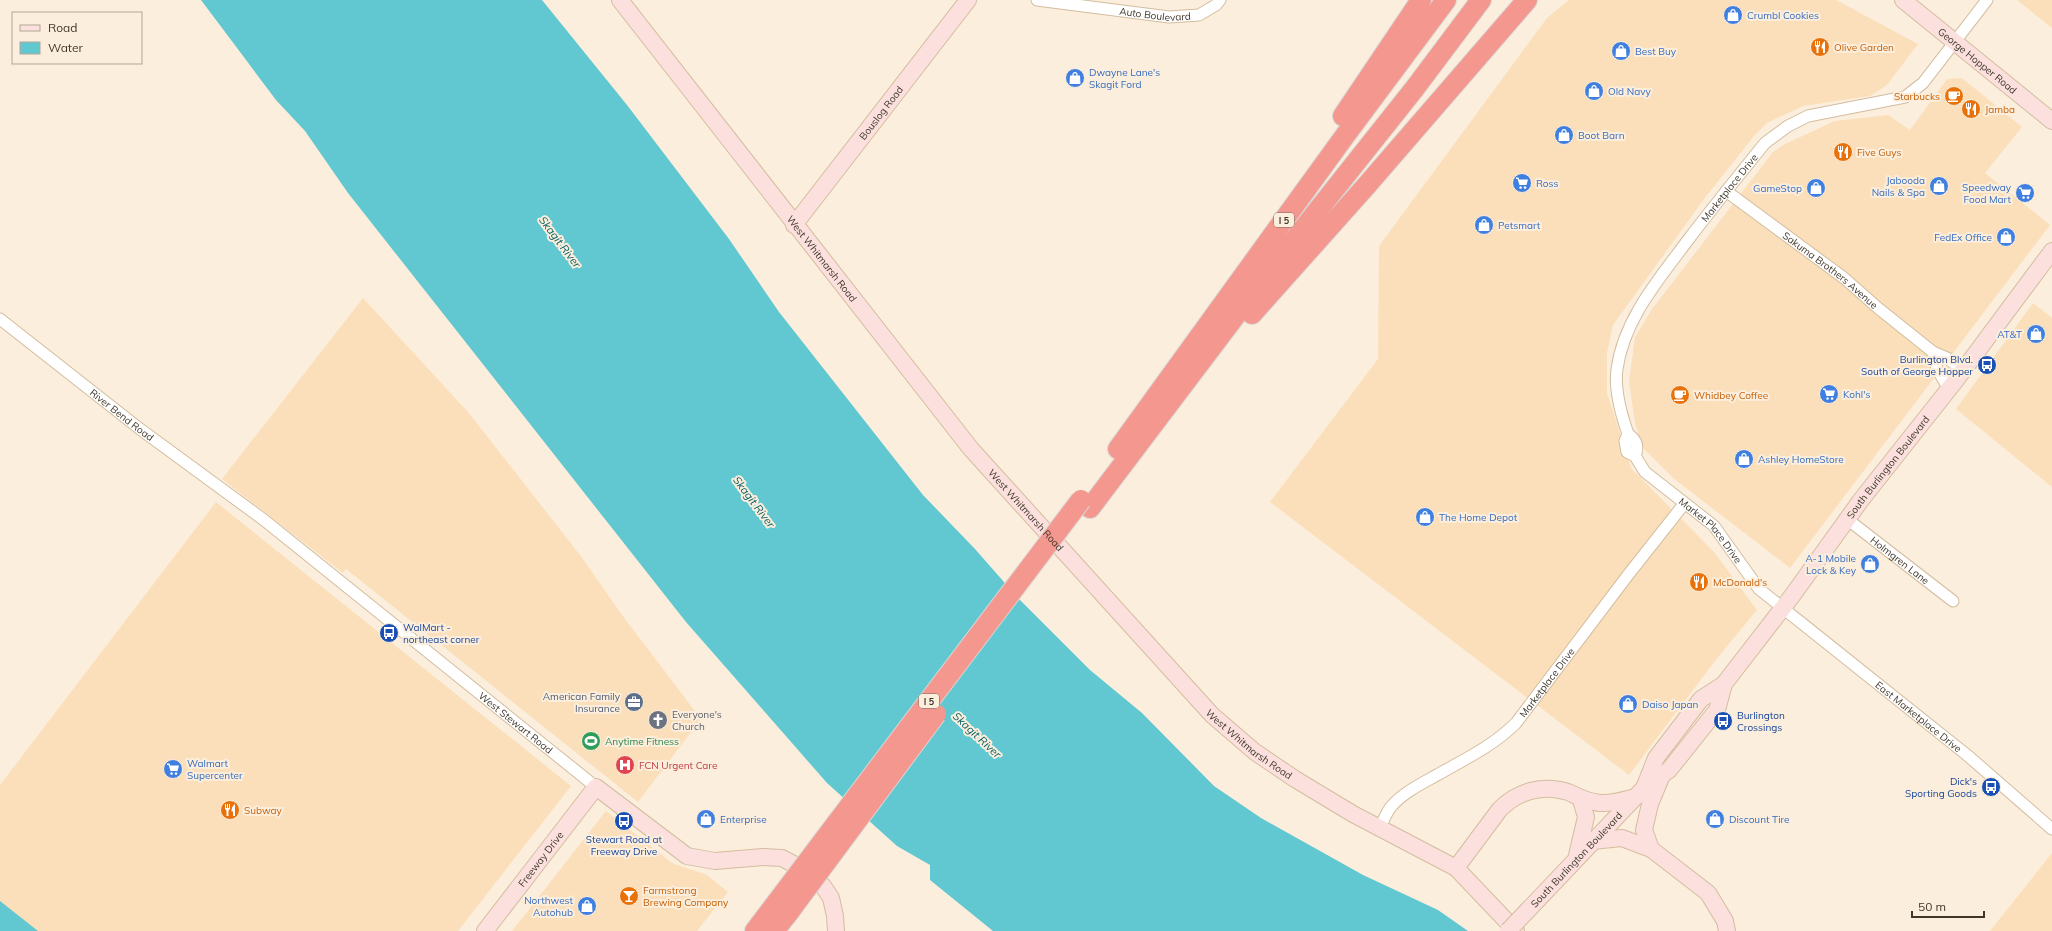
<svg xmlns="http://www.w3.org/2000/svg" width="2052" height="931" viewBox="0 0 2052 931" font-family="Mulish,sans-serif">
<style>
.built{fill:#fadfba}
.water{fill:#61c7d0}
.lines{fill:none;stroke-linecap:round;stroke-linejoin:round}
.street-casing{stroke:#d3bd9f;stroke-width:13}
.secondary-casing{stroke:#d3bd9f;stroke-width:18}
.highway-casing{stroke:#d9d7d5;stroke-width:22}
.street{stroke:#fff;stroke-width:11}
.secondary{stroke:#fbe0dd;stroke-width:16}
.highway{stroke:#f3978f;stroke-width:20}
.secondary-bridge-casing{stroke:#d3bd9f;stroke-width:18;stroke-linecap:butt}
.highway-bridge-casing{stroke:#d9d7d5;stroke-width:22;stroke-linecap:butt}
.secondary-bridge{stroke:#fbe0dd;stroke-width:16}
.highway-bridge{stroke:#f3978f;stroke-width:20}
.labels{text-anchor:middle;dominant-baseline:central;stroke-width:4;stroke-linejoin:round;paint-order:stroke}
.shield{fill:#fceedc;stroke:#786e60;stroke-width:1}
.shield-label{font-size:9px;font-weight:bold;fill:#40372b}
.street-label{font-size:10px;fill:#40372b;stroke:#fceedc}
.shop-label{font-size:10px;fill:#366cbe;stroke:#fceedc;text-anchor:start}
.food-label{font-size:10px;fill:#c56008;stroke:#fceedc;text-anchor:start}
.transit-label{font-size:10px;fill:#164399;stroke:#fceedc;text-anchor:end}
.service-label{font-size:10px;fill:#4e5e75;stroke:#fceedc;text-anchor:end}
.worship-label{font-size:10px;fill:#5b616d;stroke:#fceedc;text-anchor:start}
.leisure-label{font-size:10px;fill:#27864d;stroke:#fceedc;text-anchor:start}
.health-label{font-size:10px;fill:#be3a42;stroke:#fceedc;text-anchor:start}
.water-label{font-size:11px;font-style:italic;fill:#035f67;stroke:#fceedc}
</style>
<rect width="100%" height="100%" fill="#fceedc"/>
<!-- built -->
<path class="built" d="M1569,0H1836L1918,44L1887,85L1870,96L1803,106L1767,123L1754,136L1704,199L1613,325L1607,353V393L1631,468L1714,552L1757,610L1718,657L1629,775L1270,502L1378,359L1379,246L1547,18Z
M2017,0H2052V28Z
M1962,78L2022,127L1985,173L2050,225L1790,568L1673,478L1642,447L1635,423L1629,382L1635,337L1652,309L1773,152L1785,144L1835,121L1888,115L1910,130L1947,79Z
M363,298L468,412L580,555L622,615L701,719L638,802L346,569L343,573L222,479Z
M2033,303L2052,318V487L1956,409Z
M216,502L571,786L458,931H0V785Z
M606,811L672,863L707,875L728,892L697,931H512Z
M2052,853V931H1990Z"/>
<!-- water -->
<path class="water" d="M201,0H542L627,105L729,239L779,312L923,495L975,549L1018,598L1090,670L1142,713L1214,786L1261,818L1363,875L1438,910L1468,931H993L930,880V865L897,846L827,783L686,622L348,193L305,131L276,100Z
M0,901L38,931H0Z"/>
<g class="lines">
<defs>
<g id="street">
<path id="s1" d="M1037,0L1169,17L1199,15L1216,5L1220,0"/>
<path id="s2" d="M1726,191L1844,278L1878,308L1933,352L1947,358L1963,370"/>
<path id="s3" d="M0,319L140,429L264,520L596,787"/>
<path d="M1933,352L1937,369L1949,389"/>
<path id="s4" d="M1628,434C1621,414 1614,390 1617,369C1624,319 1659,279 1688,240C1713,207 1739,175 1765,143L1788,126L1808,116L1905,97L1923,83L1987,0"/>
<path id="s5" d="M1628,434L1625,441L1627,452L1635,456L1645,472L1714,526L1759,589L1967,755L2052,829"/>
<path d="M1628,434C1637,440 1639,446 1635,456"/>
<path id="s6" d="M1847,519L1953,601"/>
<path id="s7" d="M1380,827C1383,821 1386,814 1390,808C1402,793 1421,784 1437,775C1465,759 1493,746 1516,723L1628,575L1684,504"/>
</g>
<g id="secondary">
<path id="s8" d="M620,0L971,449L1212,715L1255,752L1295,779L1353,814L1456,868L1516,931"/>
<path id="s9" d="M1903,0L2052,121"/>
<path id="s10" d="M794,225L968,0"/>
<path id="s11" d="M1644,788L1656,758L1701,699L1724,684L1792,596L1861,500L1956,380L2052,251"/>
<path d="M1592,841L1622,838L1651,849L1708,893L1725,921L1727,931"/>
<path d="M1651,849L1644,830L1650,804L1662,775"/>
<path d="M1577,855L1586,817L1581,800"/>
<path d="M1456,868L1500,809C1518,791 1543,784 1568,792C1580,797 1584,801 1600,803C1612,804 1624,800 1636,797"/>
<path id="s12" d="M1528,910L1644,788L1669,770L1717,710L1724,684"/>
<path id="s13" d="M485,931L596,787L687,856L715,861L763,857L782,858L797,866L823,886L831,898L835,916L836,931"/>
</g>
<path id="highway" d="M1343,116L1421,0
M1252,314L1367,185L1527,0
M1118,449L1344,137L1446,0
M1090,508L1264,278L1415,88L1481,0
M755,931L777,902
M774,931L789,912"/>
</defs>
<!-- street casing -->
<use href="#street" class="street-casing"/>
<!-- secondary casing -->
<use href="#secondary" class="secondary-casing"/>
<!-- highway casing -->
<use href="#highway" class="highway-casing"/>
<!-- street -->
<use href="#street" class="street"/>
<!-- secondary -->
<use href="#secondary" class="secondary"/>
<!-- highway -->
<use href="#highway" class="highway"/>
<defs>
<path id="secondary-bridge" d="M1508,931L1528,910"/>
<path id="highway-bridge" d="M777,902L1081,500
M789,912L936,714"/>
</defs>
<!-- secondary-bridge casing -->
<use href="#secondary-bridge" class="secondary-bridge-casing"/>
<!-- highway-bridge casing -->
<use href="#highway-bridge" class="highway-bridge-casing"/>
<!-- secondary-bridge -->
<use href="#secondary-bridge" class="secondary-bridge"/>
<!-- highway-bridge -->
<use href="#highway-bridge" class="highway-bridge"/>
</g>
<!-- icons -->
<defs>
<symbol id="shop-disc" viewBox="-11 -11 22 22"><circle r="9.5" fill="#3f7fe0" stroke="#fceedc"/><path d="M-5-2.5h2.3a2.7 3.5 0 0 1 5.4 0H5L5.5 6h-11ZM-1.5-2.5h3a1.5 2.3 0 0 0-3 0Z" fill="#fff"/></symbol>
<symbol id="restaurant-disc" viewBox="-11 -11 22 22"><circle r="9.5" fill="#e8710a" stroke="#fceedc"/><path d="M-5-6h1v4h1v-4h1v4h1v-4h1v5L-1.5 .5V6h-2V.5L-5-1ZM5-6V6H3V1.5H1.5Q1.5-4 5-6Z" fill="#fff"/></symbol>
<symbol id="cafe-disc" viewBox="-11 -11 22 22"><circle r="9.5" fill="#e8710a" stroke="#fceedc"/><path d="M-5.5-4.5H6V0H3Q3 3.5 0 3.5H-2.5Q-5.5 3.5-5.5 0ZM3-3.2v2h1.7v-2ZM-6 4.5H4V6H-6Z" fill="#fff"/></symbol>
<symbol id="supermarket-disc" viewBox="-11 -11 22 22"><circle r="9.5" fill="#3f7fe0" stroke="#fceedc"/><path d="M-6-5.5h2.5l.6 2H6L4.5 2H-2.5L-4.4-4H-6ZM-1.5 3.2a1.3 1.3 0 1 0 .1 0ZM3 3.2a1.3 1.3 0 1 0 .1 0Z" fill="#fff"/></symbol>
<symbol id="bus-disc" viewBox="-11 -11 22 22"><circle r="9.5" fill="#1a4fb4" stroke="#fceedc"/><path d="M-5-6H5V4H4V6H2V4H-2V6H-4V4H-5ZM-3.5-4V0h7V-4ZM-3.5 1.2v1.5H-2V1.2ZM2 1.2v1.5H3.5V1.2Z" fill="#fff"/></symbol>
<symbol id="office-disc" viewBox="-11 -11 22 22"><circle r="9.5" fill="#5c6f8a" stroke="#fceedc"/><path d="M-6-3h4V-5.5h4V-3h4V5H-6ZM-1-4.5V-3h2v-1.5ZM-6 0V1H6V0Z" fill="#fff"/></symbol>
<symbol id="church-disc" viewBox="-11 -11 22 22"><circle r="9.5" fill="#6b7280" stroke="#fceedc"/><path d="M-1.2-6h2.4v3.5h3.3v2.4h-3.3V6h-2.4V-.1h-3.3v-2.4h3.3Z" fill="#fff"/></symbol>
<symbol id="stadium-disc" viewBox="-11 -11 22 22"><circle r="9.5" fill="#2e9e5b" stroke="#fceedc"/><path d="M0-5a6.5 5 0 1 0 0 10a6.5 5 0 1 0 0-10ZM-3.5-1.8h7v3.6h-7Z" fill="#fff"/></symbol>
<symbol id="hospital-disc" viewBox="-11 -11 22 22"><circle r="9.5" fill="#e0444e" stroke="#fceedc"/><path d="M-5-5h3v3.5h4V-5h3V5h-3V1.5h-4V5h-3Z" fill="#fff"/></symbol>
<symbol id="bar-disc" viewBox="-11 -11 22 22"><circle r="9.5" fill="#e8710a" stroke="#fceedc"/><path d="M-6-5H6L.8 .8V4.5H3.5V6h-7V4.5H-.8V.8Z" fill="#fff"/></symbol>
</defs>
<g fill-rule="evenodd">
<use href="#shop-disc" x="1722" y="4" width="22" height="22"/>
<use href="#restaurant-disc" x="1809" y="36" width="22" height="22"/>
<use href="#shop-disc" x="1610" y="40" width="22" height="22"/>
<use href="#shop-disc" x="1064" y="67" width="22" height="22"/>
<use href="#shop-disc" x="1583" y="80" width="22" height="22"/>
<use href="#cafe-disc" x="1943" y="85" width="22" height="22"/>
<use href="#restaurant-disc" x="1960" y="98" width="22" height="22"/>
<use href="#shop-disc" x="1553" y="124" width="22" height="22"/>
<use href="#restaurant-disc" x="1832" y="141" width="22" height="22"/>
<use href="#supermarket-disc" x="1511" y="172" width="22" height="22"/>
<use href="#shop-disc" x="1928" y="175" width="22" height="22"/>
<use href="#shop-disc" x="1805" y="177" width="22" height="22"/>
<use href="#supermarket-disc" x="2014" y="182" width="22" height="22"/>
<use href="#shop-disc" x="1473" y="214" width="22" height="22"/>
<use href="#shop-disc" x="1995" y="226" width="22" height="22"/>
<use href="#shop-disc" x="2025" y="323" width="22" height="22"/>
<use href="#bus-disc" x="1976" y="354" width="22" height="22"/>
<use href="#supermarket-disc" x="1818" y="383" width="22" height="22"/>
<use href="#cafe-disc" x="1669" y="384" width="22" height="22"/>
<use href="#shop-disc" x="1733" y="448" width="22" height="22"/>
<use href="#shop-disc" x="1414" y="506" width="22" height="22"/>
<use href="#shop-disc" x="1859" y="553" width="22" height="22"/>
<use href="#restaurant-disc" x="1688" y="571" width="22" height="22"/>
<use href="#bus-disc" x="378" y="622" width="22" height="22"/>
<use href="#office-disc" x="623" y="691" width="22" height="22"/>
<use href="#shop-disc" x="1617" y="693" width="22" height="22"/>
<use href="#church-disc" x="647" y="709" width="22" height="22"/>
<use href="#bus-disc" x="1712" y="710" width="22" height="22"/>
<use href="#stadium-disc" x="580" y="730" width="22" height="22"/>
<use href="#hospital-disc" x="614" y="754" width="22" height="22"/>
<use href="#supermarket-disc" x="162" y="758" width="22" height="22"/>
<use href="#bus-disc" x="1980" y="776" width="22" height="22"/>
<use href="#restaurant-disc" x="219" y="799" width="22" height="22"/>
<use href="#shop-disc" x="695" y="808" width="22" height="22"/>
<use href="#shop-disc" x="1704" y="808" width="22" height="22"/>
<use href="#bus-disc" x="613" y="810" width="22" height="22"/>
<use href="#bar-disc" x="618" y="885" width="22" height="22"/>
<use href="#shop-disc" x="576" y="895" width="22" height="22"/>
</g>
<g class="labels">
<!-- shield labels -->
<g class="shield">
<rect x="1274" y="213" width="20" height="14" rx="3"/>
<rect x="919" y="694" width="20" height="14" rx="3"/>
</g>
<g class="shield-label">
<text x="1284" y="220">I 5</text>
<text x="929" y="701">I 5</text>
</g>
<!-- street labels -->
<g class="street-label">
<text stroke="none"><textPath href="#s1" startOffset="119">Auto Boulevard</textPath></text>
<text stroke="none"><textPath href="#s9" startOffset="96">George Hopper Road</textPath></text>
<text stroke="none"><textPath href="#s10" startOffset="142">Bouslog Road</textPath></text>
<text stroke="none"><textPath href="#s4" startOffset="282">Marketplace Drive</textPath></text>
<text stroke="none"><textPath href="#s8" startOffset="328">West Whitmarsh Road</textPath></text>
<text stroke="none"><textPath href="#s2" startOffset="131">Sakuma Brothers Avenue</textPath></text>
<text stroke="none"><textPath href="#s3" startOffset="155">River Bend Road</textPath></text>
<text stroke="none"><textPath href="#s11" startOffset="406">South Burlington Boulevard</textPath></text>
<text stroke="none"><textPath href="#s8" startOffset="652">West Whitmarsh Road</textPath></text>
<text stroke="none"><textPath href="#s5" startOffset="135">Market Place Drive</textPath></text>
<text stroke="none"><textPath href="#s6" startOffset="67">Holmgren Lane</textPath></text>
<text stroke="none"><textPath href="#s7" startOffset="225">Marketplace Drive</textPath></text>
<text stroke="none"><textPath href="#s5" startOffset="416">East Marketplace Drive</textPath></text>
<text stroke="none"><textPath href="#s3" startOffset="655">West Stewart Road</textPath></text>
<text stroke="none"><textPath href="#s8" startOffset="976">West Whitmarsh Road</textPath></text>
<text stroke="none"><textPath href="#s13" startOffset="91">Freeway Drive</textPath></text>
<text stroke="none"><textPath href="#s12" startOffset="70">South Burlington Boulevard</textPath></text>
</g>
<!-- shop labels -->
<g class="shop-label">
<text x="1747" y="15">Crumbl Cookies</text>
<text x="1635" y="51">Best Buy</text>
<text x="1089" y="72">Dwayne Lane's<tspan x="1089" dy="12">Skagit Ford</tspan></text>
<text x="1608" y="91">Old Navy</text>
<text x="1578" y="135">Boot Barn</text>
<text x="1925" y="180" text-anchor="end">Jabooda<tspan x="1925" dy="12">Nails &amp; Spa</tspan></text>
<text x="1536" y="183">Ross</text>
<text x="2011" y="187" text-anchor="end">Speedway<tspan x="2011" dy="12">Food Mart</tspan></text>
<text x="1802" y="188" text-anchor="end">GameStop</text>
<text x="1498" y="225">Petsmart</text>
<text x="1992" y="237" text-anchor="end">FedEx Office</text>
<text x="2022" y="334" text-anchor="end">AT&amp;T</text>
<text x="1843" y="394">Kohl's</text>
<text x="1758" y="459">Ashley HomeStore</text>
<text x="1439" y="517">The Home Depot</text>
<text x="1856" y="558" text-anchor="end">A-1 Mobile<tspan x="1856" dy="12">Lock &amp; Key</tspan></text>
<text x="1642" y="704">Daiso Japan</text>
<text x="187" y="763">Walmart<tspan x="187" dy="12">Supercenter</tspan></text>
<text x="720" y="819">Enterprise</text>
<text x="1729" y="819">Discount Tire</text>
<text x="573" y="900" text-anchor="end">Northwest<tspan x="573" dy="12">Autohub</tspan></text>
</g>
<!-- food labels -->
<g class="food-label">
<text x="1834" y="47">Olive Garden</text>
<text x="1940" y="96" text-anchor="end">Starbucks</text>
<text x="1985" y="109">Jamba</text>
<text x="1857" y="152">Five Guys</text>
<text x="1694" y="395">Whidbey Coffee</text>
<text x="1713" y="582">McDonald's</text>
<text x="244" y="810">Subway</text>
<text x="643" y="890">Farmstrong<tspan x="643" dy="12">Brewing Company</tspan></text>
</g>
<!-- transit labels -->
<g class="transit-label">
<text x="1973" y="359">Burlington Blvd.<tspan x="1973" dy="12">South of George Hopper</tspan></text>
<text x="403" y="627" text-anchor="start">WalMart -<tspan x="403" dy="12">northeast corner</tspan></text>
<text x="1737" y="715" text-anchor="start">Burlington<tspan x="1737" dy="12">Crossings</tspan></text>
<text x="1977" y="781">Dick's<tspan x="1977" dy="12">Sporting Goods</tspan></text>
<text x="624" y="839" text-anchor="middle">Stewart Road at<tspan x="624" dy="12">Freeway Drive</tspan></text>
</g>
<!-- service labels -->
<g class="service-label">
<text x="620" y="696">American Family<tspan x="620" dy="12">Insurance</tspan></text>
</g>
<!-- worship labels -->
<g class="worship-label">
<text x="672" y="714">Everyone's<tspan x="672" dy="12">Church</tspan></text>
</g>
<!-- leisure labels -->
<g class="leisure-label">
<text x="605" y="741">Anytime Fitness</text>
</g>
<!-- health labels -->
<g class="health-label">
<text x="639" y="765">FCN Urgent Care</text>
</g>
<!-- water labels -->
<g class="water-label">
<text transform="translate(560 242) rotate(53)">Skagit River</text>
<text transform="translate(754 502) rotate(53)">Skagit River</text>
<text transform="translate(977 735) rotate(43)">Skagit River</text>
</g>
</g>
<!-- legend -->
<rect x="12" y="12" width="130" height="52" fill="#fceedc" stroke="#b1a595"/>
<rect x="20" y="25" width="20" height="6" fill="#fbe0dd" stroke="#b1a595"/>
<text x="48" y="32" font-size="12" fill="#40372b">Road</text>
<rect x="20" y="42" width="20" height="12" fill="#61c7d0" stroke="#b1a595"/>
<text x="48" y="52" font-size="12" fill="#40372b">Water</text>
<!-- scale -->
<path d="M1912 911v6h72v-6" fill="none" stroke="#40372b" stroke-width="2"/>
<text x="1918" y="911" font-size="12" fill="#40372b" stroke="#fceedc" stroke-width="3" paint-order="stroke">50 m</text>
</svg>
